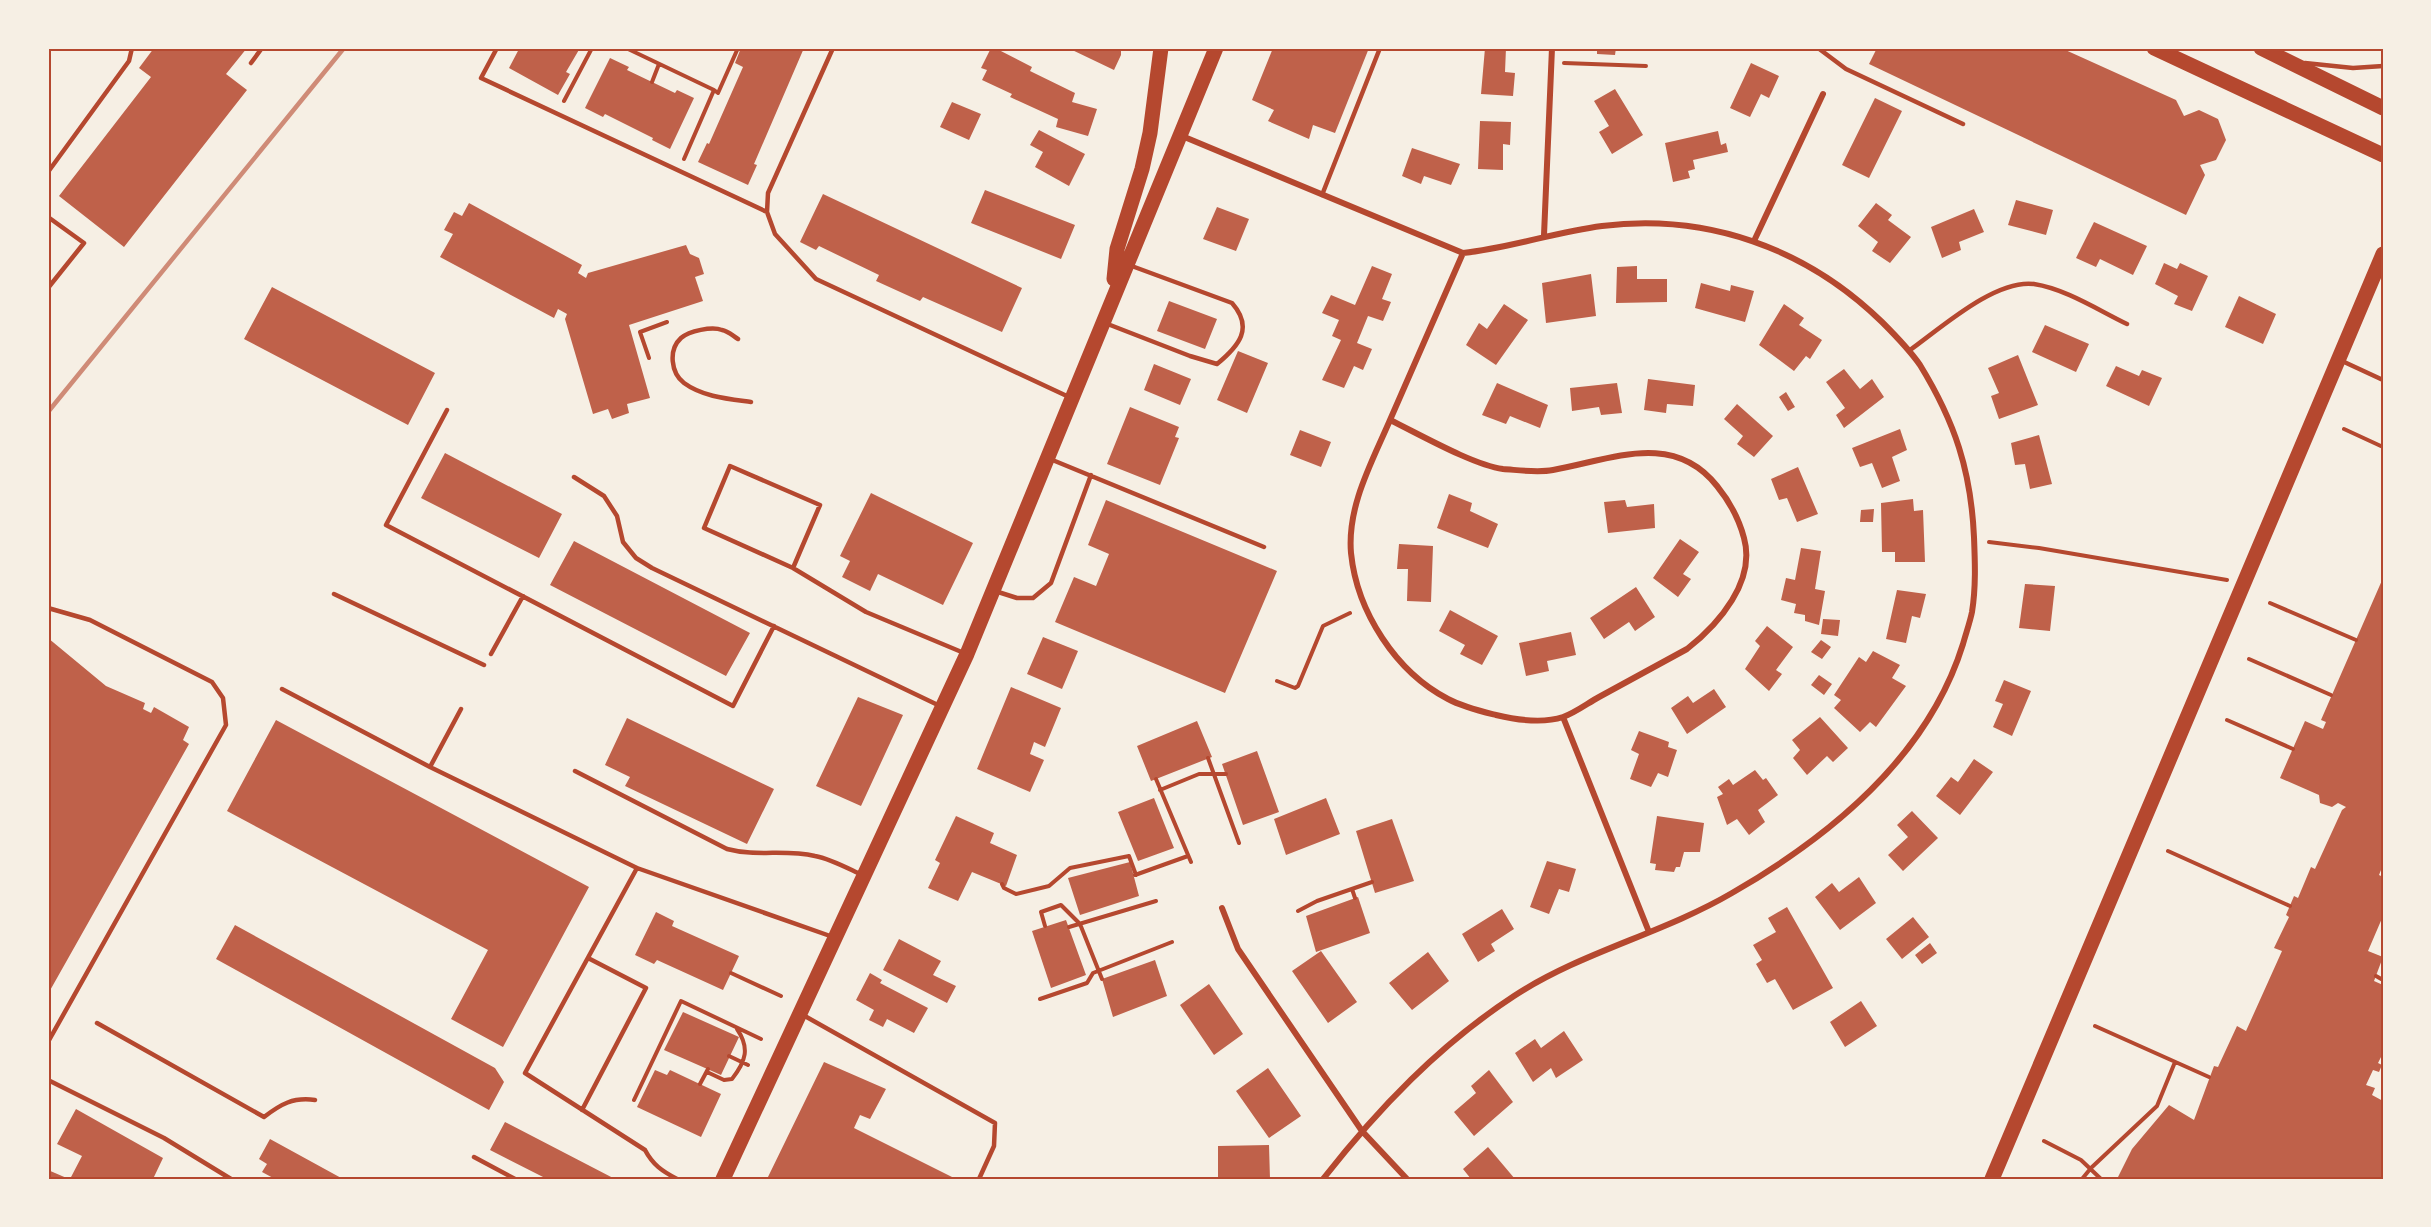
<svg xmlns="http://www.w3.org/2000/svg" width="2431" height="1227" viewBox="0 0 2431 1227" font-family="'Roboto Condensed',sans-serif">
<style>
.building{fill:#bf614a}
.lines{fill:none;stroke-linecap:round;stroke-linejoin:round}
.path{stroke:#b5482f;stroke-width:4}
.service{stroke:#b5482f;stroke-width:4.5}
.minor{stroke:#b5482f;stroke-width:6}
.primary{stroke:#b5482f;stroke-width:15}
.rail{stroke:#cf8b77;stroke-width:4.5}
.neatline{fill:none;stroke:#b5482f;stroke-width:2}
</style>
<rect width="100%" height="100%" fill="#f6efe4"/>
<!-- building -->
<path class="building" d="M154,48H247L226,74L247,90L124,247L59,196L151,77L139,68Z
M523,48H580L566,72L570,74L558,95L509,68L519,49L521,50Z
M741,48H804L754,164L757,165L748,185L698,162L707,143L709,144L743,67L735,63Z
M991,48H995L1032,67L1030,71L1075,93L1072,102L1097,109L1088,136L1056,127L1058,119L1010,97L1012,94L982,80L987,70L981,68Z
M1068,48H1121V55L1114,70Z
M1273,48H1369L1335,133L1313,125L1309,139L1268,121L1274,110L1252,100Z
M1485,48H1506L1505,72L1515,73L1513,96L1481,94Z
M1597,48H1616L1615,55L1597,54Z
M1877,48H2061L2176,100L2184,116L2199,110L2218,119L2226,140L2216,160L2200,165L2205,175L2186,215L1869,64Z
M610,58L629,67L627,70L652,82L675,93L677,90L694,98L670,149L652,140L653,138L605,114L603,117L585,108Z
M1751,63L1779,76L1769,98L1761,94L1750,117L1730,108Z
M1615,89L1643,135L1612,154L1599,132L1609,126L1594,101Z
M1875,98L1902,111L1869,178L1842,165Z
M952,102L981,114L969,140L940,127Z
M1480,121L1511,122L1510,145L1503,144V170L1478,169Z
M1039,130L1085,154L1069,186L1035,167L1043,152L1030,145Z
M1718,131L1721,145L1726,143L1728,152L1693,160L1695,169L1688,171L1690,178L1673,182L1665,143Z
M1412,148L1460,164L1451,185L1424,176L1421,184L1402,176Z
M985,190L1075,225L1061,259L971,223Z
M823,194L1022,288L1002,332L923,297L920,301L876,281L879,275L819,246L816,250L800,242Z
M2016,200L2053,210L2046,235L2008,225Z
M469,203L582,265L578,273L586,278L588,273L686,245L690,254L699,258L704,274L695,277L703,301L629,325L650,398L627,404L629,413L612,419L608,409L593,414L565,319L567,314L558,309L554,318L440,257L453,234L444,230L454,212L462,216Z
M1876,203L1892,215L1888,220L1911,237L1890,263L1872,251L1878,242L1858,226Z
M1217,207L1249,219L1236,251L1203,239Z
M1974,209L1984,232L1959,242L1961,250L1942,258L1931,227Z
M2094,222L2147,246L2133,275L2100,259L2096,267L2076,258Z
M2164,263L2177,269L2180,263L2208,276L2192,311L2174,304L2178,296L2155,284Z
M1372,266L1392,274L1382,299L1391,302L1383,321L1368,316L1357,343L1372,349L1363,370L1354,366L1344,388L1322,380L1341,340L1332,336L1339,320L1322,313L1331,295L1355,305Z
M1637,266V279H1667V302L1616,303L1617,267Z
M1591,274L1596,316L1546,323L1542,283Z
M1701,283L1730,291L1731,285L1754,291L1745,322L1695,308Z
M272,287L435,373L408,425L244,339Z
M2239,296L2276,314L2263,344L2225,327Z
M1169,301L1217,319L1205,349L1157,331Z
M1504,304L1528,320L1496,365L1466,345L1479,323L1487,329Z
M1784,304L1804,318L1799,325L1822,340L1810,359L1806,356L1794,371L1759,345Z
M2045,325L2089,344L2076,372L2032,352Z
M1238,351L1268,363L1247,413L1217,400Z
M2018,355L2038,405L1999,419L1991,396L1999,393L1988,368Z
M1154,364L1191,379L1180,405L1144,390Z
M2116,366L2139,376L2142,370L2162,378L2149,406L2106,386Z
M1844,369L1860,389L1872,379L1884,397L1844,428L1836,415L1845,408L1826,382Z
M1648,379L1695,385L1693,406L1667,404L1666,413L1644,410Z
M1497,383L1548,405L1540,428L1510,416L1506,424L1482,415Z
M1617,383L1622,413L1601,415L1599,407L1572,411L1570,388Z
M1786,392L1795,407L1788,411L1779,397Z
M1737,404L1773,436L1754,457L1737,444L1743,436L1724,419Z
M1130,407L1179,427L1175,437L1179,438L1160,485L1107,464Z
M1900,429L1907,450L1892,457L1900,481L1882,488L1872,463L1860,467L1852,448Z
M1300,430L1331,442L1321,467L1290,455Z
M2039,435L2052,484L2030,489L2025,464L2015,465L2011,443Z
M445,453L562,514L539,558L421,498Z
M1798,467L1818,514L1797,522L1787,498L1779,500L1771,479Z
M871,493L973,543L943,605L878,574L870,591L842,577L850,561L840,556Z
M1449,494L1472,503L1470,511L1498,524L1488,548L1437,528Z
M1913,499L1914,511L1923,510L1925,562H1895V552H1882L1881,503Z
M1106,500L1277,571L1225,693L1055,622L1074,577L1096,586L1109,554L1088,545Z
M1625,500L1627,507L1654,504L1655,528L1608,533L1604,502Z
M1874,509L1873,522H1860L1861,510Z
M1680,539L1699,552L1683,574L1691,579L1678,597L1653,578Z
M574,541L750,633L726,676L550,585Z
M1399,544L1433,546L1431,602L1407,601L1408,569H1397Z
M1801,548L1821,551L1815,589L1825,591L1819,625L1805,621V615L1794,613L1796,604L1781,600L1786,578L1795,580Z
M2383,578V865L2379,875L2383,877V916L2368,951L2383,957L2374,981L2383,985V1053L2378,1063L2382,1065L2379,1072L2373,1070L2366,1085L2375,1088L2372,1095L2383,1101V1179H2117L2132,1149L2169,1105L2194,1120L2214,1066L2218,1067L2237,1026L2246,1031L2282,951L2274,948L2289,917L2286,915L2294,896L2298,898L2311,867L2315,869L2342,810L2346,807L2338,803L2332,807L2320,803L2319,795L2280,778L2305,721L2323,729L2326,722L2321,720Z
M2025,584L2055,586L2050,631L2019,628Z
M1636,587L1655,617L1635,631L1629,622L1604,639L1590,618Z
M1897,590L1926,594L1920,618L1912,616L1906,643L1886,639Z
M1450,610L1498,636L1482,665L1460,654L1465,645L1439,631Z
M1823,619L1840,620L1838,636L1821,634Z
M1767,626L1793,647L1776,670L1782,674L1769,691L1745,669L1760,646L1755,641Z
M1571,632L1576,655L1547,661L1549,671L1526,676L1519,643Z
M1043,637L1078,651L1062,689L1027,674Z
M48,638L106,686L145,703L143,709L151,713L154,707L189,727L183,740L189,744L48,994Z
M1821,640L1831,647L1822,659L1811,652Z
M1873,651L1900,665L1892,678L1906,686L1876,727L1870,722L1860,732L1834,708L1841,700L1834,695L1859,657L1866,662Z
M1819,675L1832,684L1824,695L1811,685Z
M2004,680L2031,691L2012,736L1993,727L2003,704L1995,701Z
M1011,687L1061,708L1045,747L1034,742L1030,754L1044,760L1030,792L977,769Z
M1714,689L1726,707L1687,734L1671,708L1688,696L1693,703Z
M858,697L903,715L861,806L816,786Z
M1820,717L1848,748L1833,762L1827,756L1807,775L1793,758L1800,750L1792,740Z
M627,718L774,789L747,844L625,786L630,777L605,765Z
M276,720L589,887L503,1047L451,1019L488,950L227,811Z
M1197,721L1212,757L1151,781L1137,746Z
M1639,731L1669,742L1668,747L1677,750L1668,777L1658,773L1651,787L1630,779L1639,754L1631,750Z
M1257,751L1279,812L1243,825L1222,764Z
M1974,759L1993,772L1960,815L1936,796L1951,777L1958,782Z
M1755,770L1763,780L1766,778L1778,795L1758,810L1765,822L1749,835L1737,819L1727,825L1717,797L1723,794L1718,787L1729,779L1733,785Z
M1154,798L1174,848L1138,861L1118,812Z
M1326,798L1340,834L1286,855L1274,819Z
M1912,811L1938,838L1903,871L1888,855L1908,837L1897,825Z
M956,816L994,833L990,843L1017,855L1006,886L972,872L958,901L928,888L940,863L935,860Z
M1657,816L1704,823L1700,852H1684L1680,867H1676L1674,872L1655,870L1656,864L1650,863Z
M1392,819L1414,881L1375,893L1356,831Z
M1547,861L1576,869L1569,892L1559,889L1549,914L1530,907Z
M1130,862L1139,896L1080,915L1068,878Z
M1859,877L1876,903L1840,930L1815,897L1832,883L1839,892Z
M1358,897L1370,933L1316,952L1306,916Z
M1787,907L1833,988L1793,1010L1775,979L1767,983L1756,964L1762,960L1753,945L1776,932L1768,918Z
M1502,909L1514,929L1491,944L1495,951L1478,962L1462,934Z
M656,912L674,921L672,926L739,956L723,990L657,960L654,964L635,955Z
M1913,917L1929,937L1902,959L1886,939Z
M1066,920L1086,975L1051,988L1032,931Z
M235,925L495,1068L504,1082L489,1110L216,959Z
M899,939L941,961L933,975L956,986L947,1003L883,970Z
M1930,943L1937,953L1922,964L1915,955Z
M1321,951L1357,1002L1328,1023L1292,971Z
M1428,952L1449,981L1412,1010L1389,983Z
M1155,960L1167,996L1113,1017L1102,979Z
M870,973L882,980L880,983L928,1008L914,1033L887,1019L883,1027L869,1020L874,1010L856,1000Z
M1209,984L1243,1034L1214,1055L1180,1005Z
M1861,1001L1877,1026L1845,1047L1830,1022Z
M683,1012L739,1037L721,1075L664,1050Z
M1564,1031L1583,1060L1556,1078L1551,1068L1533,1082L1515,1053L1535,1039L1541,1048Z
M824,1062L886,1089L870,1119L860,1115L854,1128L956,1179H767Z
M1268,1068L1301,1116L1269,1138L1236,1091Z
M655,1070L667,1075L670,1070L721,1094L701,1137L637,1107Z
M1489,1070L1513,1102L1474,1136L1454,1112L1476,1093L1471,1086Z
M76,1109L163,1158L153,1179H70L82,1156L57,1144Z
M505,1122L615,1179H547L490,1150Z
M270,1139L343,1179H275L262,1172L267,1164L259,1159Z
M1269,1145L1270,1179H1218V1146Z
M1488,1147L1515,1179H1471L1463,1169Z
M48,1170L69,1179H48Z"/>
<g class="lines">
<!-- path -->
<path class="path" d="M626,48L714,90
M1564,63L1646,66
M652,82L659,64
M564,101L592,48
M684,159L714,90L718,93L738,48
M649,358L640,332L667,322
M2344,429L2383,447
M1989,542L2039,548L2227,580
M2270,603L2356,640
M2249,659L2331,695
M1277,681L1295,688L1298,686L1323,626L1350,613
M2227,720L2293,749
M1208,758L1239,843
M1156,779L1191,862
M1160,790L1199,774H1226
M2168,851L2290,906
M1135,875L1188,856
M1002,884L1004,888L1016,894L1049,886L1070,868L1129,856L1136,875
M1352,889L1355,898
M1298,911L1317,901L1372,882
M1045,926L1041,912L1061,905L1080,924L1102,979
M1069,927L1156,901
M731,973L781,996
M2376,976L2383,980
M1040,999L1087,983L1093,973L1172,942
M2095,1026L2209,1077
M729,1056L748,1065
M707,1072L724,1080L732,1079C746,1061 750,1048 737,1029
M700,1084L708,1069
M634,1100L681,1001L761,1039
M2044,1141L2081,1160L2101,1179
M2082,1179L2091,1168L2157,1106L2175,1062"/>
<!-- service -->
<path class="service" d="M497,48L481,78L767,212
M833,48L768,193L767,212L775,234L816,279L1069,397
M1818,48L1846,69L1963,124
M251,63L262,48
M2305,63L2353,68L2383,66
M48,172L129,61L132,48
M1322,195L1380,48
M48,217L84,243L48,288
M1105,323L1190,356L1217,364C1239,346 1254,328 1232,303L1129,265
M738,339C733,336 728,331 722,330C712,326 689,331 681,338C668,350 671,373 684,383C703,397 729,399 751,402
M1910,350C1941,328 1995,279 2034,284C2066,289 2098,310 2127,324
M2342,361L2383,380
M447,410L386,525L733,706L774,626
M1050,459L1264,547
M574,477L604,496L617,516L623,542L636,558L652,568L940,706
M793,568L820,505L730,466L704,528L793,568L866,612L964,653
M995,591L1017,598H1033L1051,583L1091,475
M334,594L484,665
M48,608L90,620L212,682L223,698L226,725L48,1042
M491,654L523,596
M282,689L430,767L637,868L833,937
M430,767L461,709
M575,771L727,849C757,857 785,849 815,856C831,859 847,868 862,875
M637,868L525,1073L645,1150C653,1165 662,1171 677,1179
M803,1015L995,1123L994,1146L979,1179
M97,1023L264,1117C281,1104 293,1097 315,1100
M48,1080L164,1138L231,1179
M582,1110L646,988L588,958
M474,1157L515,1179"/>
<!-- minor -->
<path class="minor" d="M1182,136L1463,253C1510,248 1555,232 1602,226C1707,213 1806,248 1882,322C1896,336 1909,349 1920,365C1955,422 1971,471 1974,537C1975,562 1976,587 1972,612C1970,622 1966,633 1963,644C1928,757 1831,836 1732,893C1662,934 1581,952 1514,996C1439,1045 1378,1109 1323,1179
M1544,235L1552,48
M1754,241L1823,94
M1390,420C1372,462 1347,506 1351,553C1357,612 1396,672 1448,699C1463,707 1480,711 1496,715C1517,720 1542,724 1563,717C1575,713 1588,703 1599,697C1628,681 1658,665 1687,649C1719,624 1756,581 1744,538C1739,519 1730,502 1717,486C1673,430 1610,460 1553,470C1537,473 1518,470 1503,469C1473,465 1419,434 1390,420L1463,253
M1563,717L1649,932
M1222,908L1238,949L1362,1131L1407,1179"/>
<!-- primary -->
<path class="primary" d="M2154,48L2383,155
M2261,48L2383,108
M1114,279L1117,249L1142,169L1150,133L1161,48
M723,1179L967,654L1216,48
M1992,1179L2383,254"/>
<!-- rail -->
<path class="rail" d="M48,412L344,48"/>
</g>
<!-- border -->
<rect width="2431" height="1227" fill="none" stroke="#f6efe4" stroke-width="99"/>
<rect x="50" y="50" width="2332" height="1128" class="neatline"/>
</svg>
